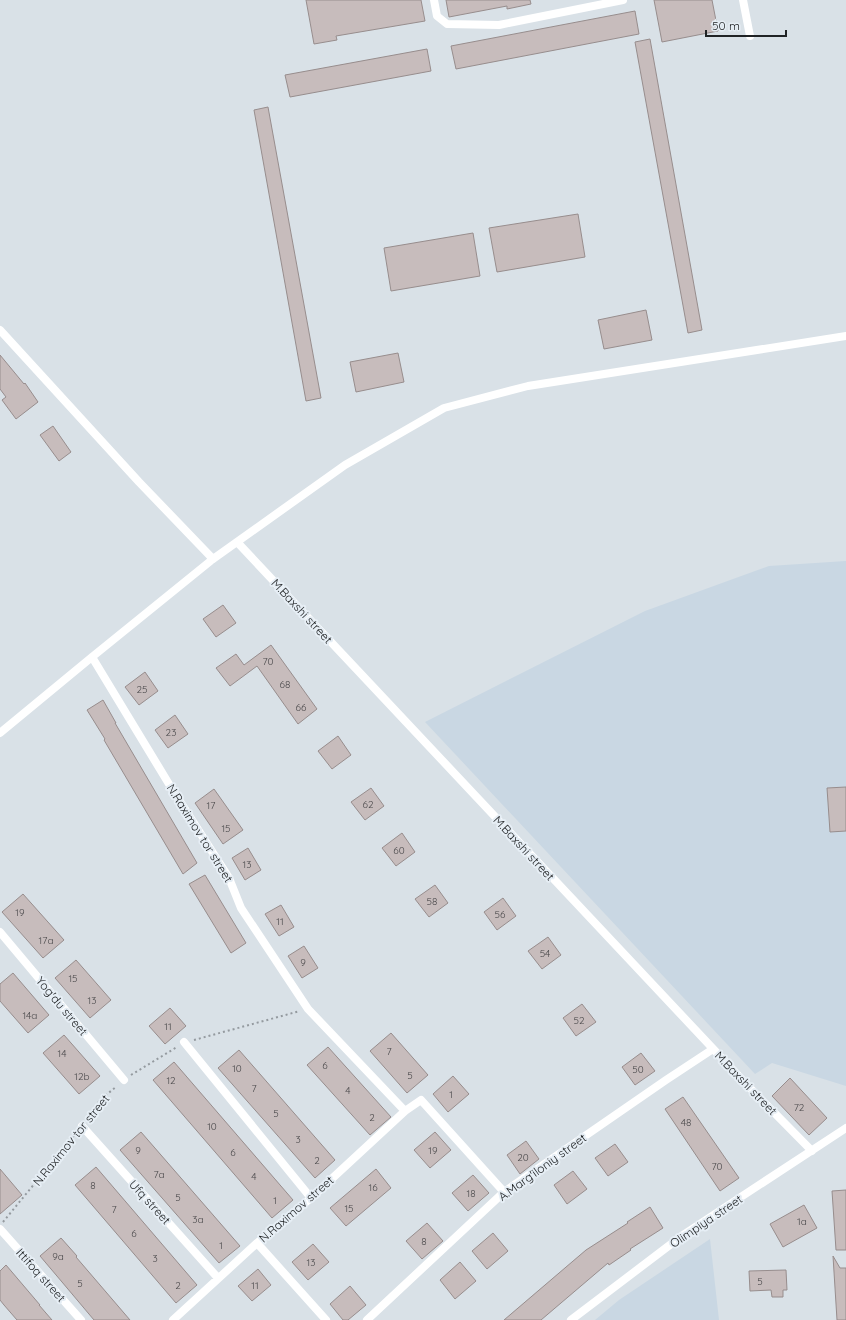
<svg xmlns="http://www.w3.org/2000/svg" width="846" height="1320" viewBox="0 0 846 1320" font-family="Quicksand,sans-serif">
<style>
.built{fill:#c9d7e3}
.building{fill:#c7bcbc;stroke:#978d8d}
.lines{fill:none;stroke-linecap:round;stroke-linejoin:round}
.path{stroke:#949a9f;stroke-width:2;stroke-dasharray:2 3;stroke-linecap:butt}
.minor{stroke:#fff;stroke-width:8}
.labels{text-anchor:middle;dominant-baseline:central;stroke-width:4;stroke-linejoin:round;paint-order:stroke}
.number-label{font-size:10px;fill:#4a494b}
.street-label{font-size:12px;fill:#202325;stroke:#e6eef5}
</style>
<rect width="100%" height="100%" fill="#d9e1e7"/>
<!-- built -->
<path class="built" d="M846,561V1086L772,1063L755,1074L425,722L645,611L769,566Z
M710,1239L719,1320H595L619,1300Z"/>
<!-- building -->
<path class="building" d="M306,0H421L425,21L336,36L337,40L314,44Z
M446,0H530L531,4L507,9V6L449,17Z
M654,0H712L718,31L662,42Z
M635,11L639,34L456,69L451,46Z
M650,39L702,330L688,333L635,42Z
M427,49L431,71L290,97L285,75Z
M268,107L321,398L306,401L254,110Z
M578,214L585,257L497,272L489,228Z
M473,233L480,276L391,291L384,248Z
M646,310L652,340L604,349L598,320Z
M398,353L404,382L356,392L350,362Z
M0,355L24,384L25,383L38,402L16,419L2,400L6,397L0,389Z
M53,426L71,452L59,461L40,435Z
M223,605L236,623L216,637L203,619Z
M271,645L317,709L298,724L257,666L230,686L216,668L236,654L244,665Z
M145,672L158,691L139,705L125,687Z
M103,700L116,723H115L197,863L183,874L104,740L105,739L87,710Z
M175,715L188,734L168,748L155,730Z
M338,736L351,755L332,769L318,751Z
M846,787V831L830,832L827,788Z
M371,788L384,806L365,820L351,802Z
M214,789L243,830L223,844L195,803Z
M402,833L415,852L396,866L382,848Z
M248,848L261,870L245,880L232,858Z
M205,875L246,943L231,953L189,884Z
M435,885L448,903L429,917L415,899Z
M23,894L64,940L43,958L2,912Z
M503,898L516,916L497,930L484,912Z
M281,905L294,927L279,936L265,914Z
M548,937L561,955L542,969L528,951Z
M304,946L318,968L302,978L288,956Z
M76,960L111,1000L90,1018L55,978Z
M13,973L49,1015L28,1033L0,1001V984Z
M582,1004L596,1022L576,1036L563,1018Z
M170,1008L186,1026L165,1044L149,1026Z
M391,1033L428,1075L407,1093L370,1051Z
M64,1035L100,1076L79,1094L43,1053Z
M328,1047L391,1117L370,1135L307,1065Z
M239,1050L335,1160L315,1178L218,1068Z
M641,1053L655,1071L635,1085L622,1067Z
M174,1062L293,1200L272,1218L153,1080Z
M453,1076L469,1094L448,1112L433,1094Z
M790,1078L827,1118L809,1135L772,1096Z
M683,1097L739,1178L720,1191L665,1109Z
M141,1132L240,1246L219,1263L120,1150Z
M435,1132L451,1150L430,1168L414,1150Z
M526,1141L539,1159L520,1174L507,1155Z
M615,1144L628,1162L608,1176L595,1158Z
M96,1167L197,1285L176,1303L75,1185Z
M0,1169L22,1195L0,1214Z
M376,1169L391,1188L346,1226L330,1208Z
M573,1171L587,1189L567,1204L554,1185Z
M473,1175L489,1193L468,1211L452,1193Z
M846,1190V1250H836L832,1191Z
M804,1205L817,1228L783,1247L770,1224Z
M650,1207L663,1228L630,1249L631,1250L609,1265L608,1263L541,1320H504L586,1250L628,1223L627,1222Z
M427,1223L443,1241L422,1259L406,1241Z
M493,1233L508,1251L487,1269L472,1251Z
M61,1238L77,1256L76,1257L130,1320H94L62,1282L40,1256Z
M313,1244L329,1262L308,1280L292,1262Z
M833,1256L840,1268H846V1320H837Z
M460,1262L476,1281L455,1299L440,1280Z
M6,1265L40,1305H39L52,1320H17L4,1305L0,1300V1271Z
M258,1269L271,1285L252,1301L238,1286Z
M786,1270L787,1290H783V1297H772L771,1290L750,1291L749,1271Z
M350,1286L366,1305L348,1320H343L330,1304Z"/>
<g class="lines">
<!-- path -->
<path class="path" d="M194,1040L300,1011
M131,1075L177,1047
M87,1119L100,1100L117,1086
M3,1222L77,1132"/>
<!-- minor -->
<path class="minor" d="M434,0L437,16L447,24L499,25L623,0
M743,0L750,36
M0,330L139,482L213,559
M238,543L749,1087L812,1151
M92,657L172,789L229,878L241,908L308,1009L405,1111
M0,733L92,657L213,559L345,465L444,408L528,386L846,336
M0,932L124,1080
M184,1042L311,1198
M82,1126L218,1278
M0,1229L81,1320
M257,1243L326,1320
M173,1320L257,1243L311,1198L405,1111L421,1100L504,1192
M367,1320L504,1192L666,1080L713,1049
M571,1320L683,1235L846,1128"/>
</g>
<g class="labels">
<!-- number labels -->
<g class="number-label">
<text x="268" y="661">70</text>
<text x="285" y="684">68</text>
<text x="142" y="689">25</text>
<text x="301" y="707">66</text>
<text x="171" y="732">23</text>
<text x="368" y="804">62</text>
<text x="211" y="805">17</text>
<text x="226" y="828">15</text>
<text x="399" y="850">60</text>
<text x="247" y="864">13</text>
<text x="432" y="901">58</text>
<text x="20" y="912">19</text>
<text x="500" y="914">56</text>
<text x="280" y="921">11</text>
<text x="46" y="940">17a</text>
<text x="545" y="953">54</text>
<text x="303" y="962">9</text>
<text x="73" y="978">15</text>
<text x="92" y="1000">13</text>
<text x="30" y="1015">14a</text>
<text x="579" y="1020">52</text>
<text x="168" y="1026">11</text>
<text x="389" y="1051">7</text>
<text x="62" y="1053">14</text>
<text x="325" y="1065">6</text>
<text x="237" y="1068">10</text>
<text x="638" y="1069">50</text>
<text x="410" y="1075">5</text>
<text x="82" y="1076">12b</text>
<text x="171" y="1080">12</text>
<text x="254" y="1088">7</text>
<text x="348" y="1090">4</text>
<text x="451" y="1094">1</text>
<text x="799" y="1107">72</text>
<text x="276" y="1113">5</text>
<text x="372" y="1117">2</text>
<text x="686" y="1122">48</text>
<text x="212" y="1126">10</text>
<text x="298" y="1139">3</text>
<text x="138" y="1150">9</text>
<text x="433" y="1150">19</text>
<text x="233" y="1152">6</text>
<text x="523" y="1157">20</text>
<text x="317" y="1160">2</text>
<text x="717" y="1166">70</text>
<text x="159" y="1174">7a</text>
<text x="254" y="1176">4</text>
<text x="93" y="1185">8</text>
<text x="373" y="1187">16</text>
<text x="471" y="1193">18</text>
<text x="178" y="1197">5</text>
<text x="275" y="1200">1</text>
<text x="349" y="1208">15</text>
<text x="114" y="1209">7</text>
<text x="198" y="1219">3a</text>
<text x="802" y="1221">1a</text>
<text x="134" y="1233">6</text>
<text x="424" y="1241">8</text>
<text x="221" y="1245">1</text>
<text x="58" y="1256">9a</text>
<text x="155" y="1258">3</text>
<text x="311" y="1262">13</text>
<text x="760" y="1281">5</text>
<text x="80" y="1283">5</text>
<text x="178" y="1285">2</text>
<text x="255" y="1285">11</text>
</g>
<!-- street labels -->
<g class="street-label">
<text transform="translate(302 611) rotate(47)">M.Baxshi street</text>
<text transform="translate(200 833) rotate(58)">N.Raximov tor street</text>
<text transform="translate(524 848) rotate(47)">M.Baxshi street</text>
<text transform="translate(62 1006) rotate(50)">Yog'du street</text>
<text transform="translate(746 1083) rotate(46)">M.Baxshi street</text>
<text transform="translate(71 1140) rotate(-51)">N.Raximov tor street</text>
<text transform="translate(542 1167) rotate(-36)">A.Marg'iloniy street</text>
<text transform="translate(150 1202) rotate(48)">Ufq street</text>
<text transform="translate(296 1209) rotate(-41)">N.Raximov street</text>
<text transform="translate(706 1221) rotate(-34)">Olimpiya street</text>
<text transform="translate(41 1275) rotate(48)">Ittifoq street</text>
</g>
</g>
<!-- scale -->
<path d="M706 30v6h80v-6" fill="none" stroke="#202325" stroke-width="2"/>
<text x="712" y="30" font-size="12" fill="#202325" stroke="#e6eef5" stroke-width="3" paint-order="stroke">50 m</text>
</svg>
